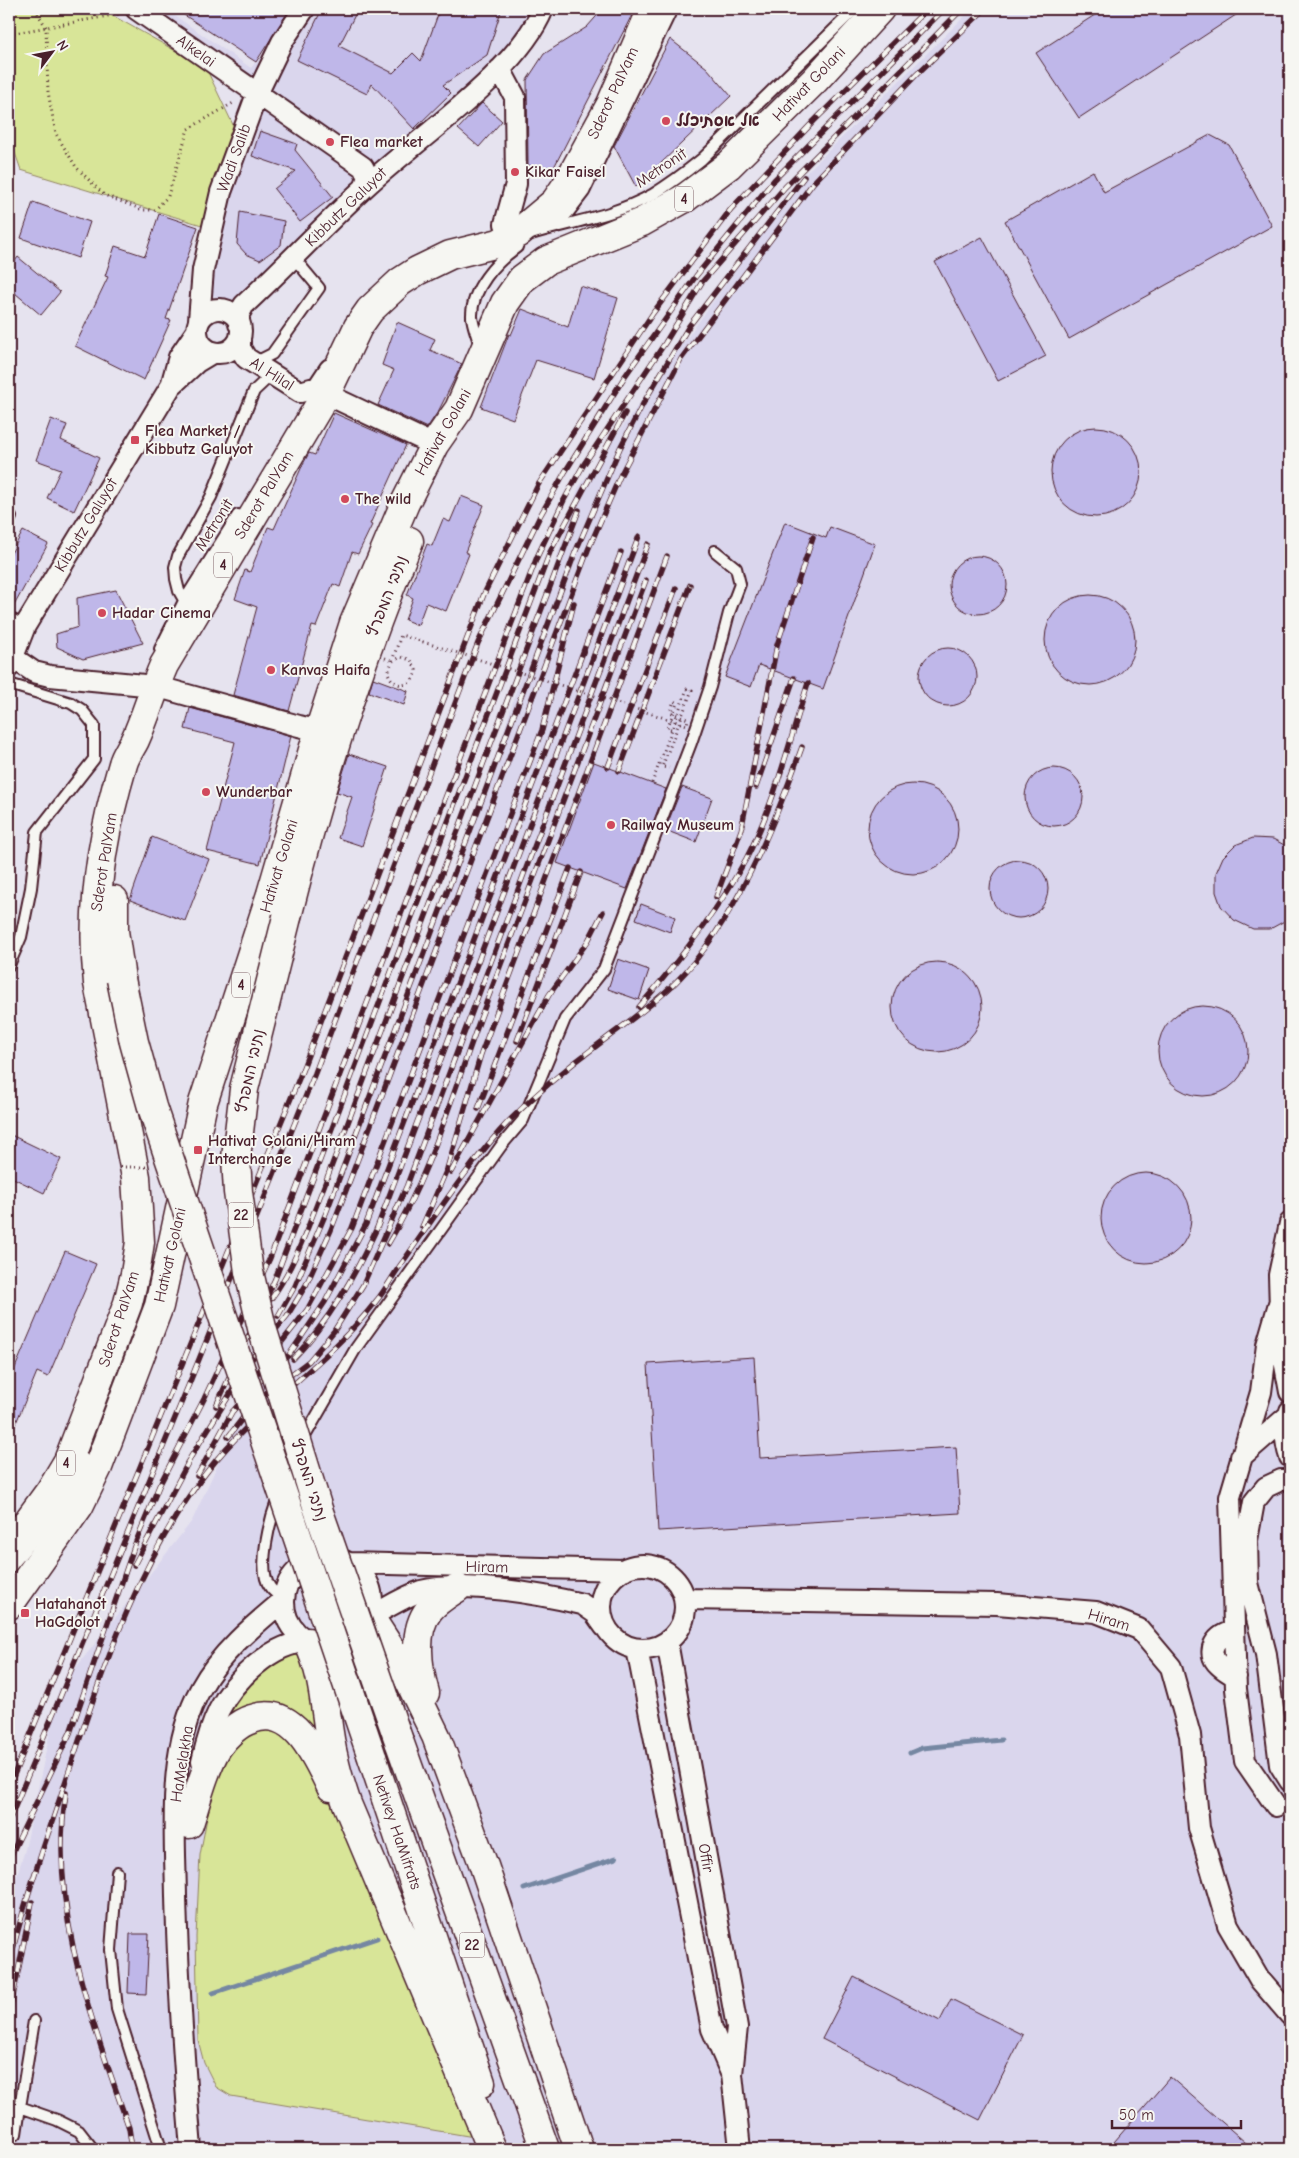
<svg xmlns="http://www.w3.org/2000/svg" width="1299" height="2158" viewBox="0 0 1299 2158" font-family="'Comic Neue','Playpen Sans Hebrew',sans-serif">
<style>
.built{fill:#dad6ed}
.green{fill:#d8e598;stroke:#918262}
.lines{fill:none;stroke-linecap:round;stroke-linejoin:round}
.stream{stroke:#7587a2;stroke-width:5}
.building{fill:#bfb7e9;stroke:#4a1f2b}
.lane-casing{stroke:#4a1f2b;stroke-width:14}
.street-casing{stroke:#4a1f2b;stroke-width:24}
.highway-casing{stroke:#4a1f2b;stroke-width:31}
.path{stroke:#4a1f2b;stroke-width:3;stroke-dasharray:1 4;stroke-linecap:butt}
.lane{stroke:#f6f6f2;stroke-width:10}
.street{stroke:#f6f6f2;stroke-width:20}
.highway{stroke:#f6f6f2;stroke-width:28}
.rail-casing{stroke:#4a1f2b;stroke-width:5.5}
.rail{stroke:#f6f6f2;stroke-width:4;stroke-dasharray:11;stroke-linecap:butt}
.highway-bridge-casing{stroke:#4a1f2b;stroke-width:31;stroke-linecap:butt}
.path-bridge{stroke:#4a1f2b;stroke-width:3;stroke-dasharray:1 4;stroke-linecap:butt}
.highway-bridge{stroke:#f6f6f2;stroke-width:28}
.poi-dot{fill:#d1495b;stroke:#f6f6f2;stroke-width:2}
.labels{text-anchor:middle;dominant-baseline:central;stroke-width:4;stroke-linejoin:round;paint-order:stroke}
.shield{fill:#f6f6f2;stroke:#7e6067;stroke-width:1}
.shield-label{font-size:15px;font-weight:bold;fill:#4a1f2b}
.street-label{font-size:16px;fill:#4a1f2b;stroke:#f6f6f2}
.poi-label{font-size:16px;font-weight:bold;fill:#4a1f2b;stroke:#f6f6f2;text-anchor:start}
</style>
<rect width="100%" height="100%" fill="#e6e3ef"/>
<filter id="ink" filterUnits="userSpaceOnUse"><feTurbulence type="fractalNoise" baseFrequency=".02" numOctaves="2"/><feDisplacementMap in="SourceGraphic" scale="10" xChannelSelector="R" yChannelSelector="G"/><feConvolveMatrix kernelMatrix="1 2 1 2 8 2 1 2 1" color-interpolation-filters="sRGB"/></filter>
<g filter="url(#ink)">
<!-- built -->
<path class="built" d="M121,9H165L251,68L299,9H543L539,18L244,305L203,293L259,88Z
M972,9H1290V2149H9V1900L25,1850L59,1689L192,1521L304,1274L474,829L578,488L808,171Z"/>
<!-- green -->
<path class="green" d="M9,9H101L206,68L235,129L205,226L21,170L9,136Z
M285,1655L307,1656L332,1774L295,1722L210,1740L233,1702L258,1672Z
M273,1724L311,1760L364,1876L474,2137L231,2096L216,2087L204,2063L198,2040L196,1937L200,1855L210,1802L223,1764L236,1741Z"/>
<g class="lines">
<!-- stream -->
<path class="stream" d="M910,1753L922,1748L1001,1740
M524,1889L616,1858
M213,1993L377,1938"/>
</g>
<!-- building -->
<path class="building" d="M175,9H290L256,62Z
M322,9H358L339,46L393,73L413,53L421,61L440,9H486L501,11L487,55L443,85L451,93L414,129L372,84L367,94L297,60Z
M603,9H635L550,175L528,165L527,80L544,54L587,27Z
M1104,9H1245L1079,118L1036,53Z
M670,39L707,68L731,96L636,187L614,146Z
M482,103L502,121L479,147L458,129Z
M260,131L297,144L295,150L333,197L300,222L274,189L296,171L252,156Z
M1210,135L1229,145L1272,226L1069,339L1005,221L1093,171L1104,192Z
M33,202L90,222L78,258L21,238Z
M240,212L284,221L281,245L260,260L246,254L237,244Z
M159,214L198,227L166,319L171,320L144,380L75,346L108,277L105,276L115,246L145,256Z
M982,237L1046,356L998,381L935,262Z
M18,257L60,292L41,315L9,288V269Z
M580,286L618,298L594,378L536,360L513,419L481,407L509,334L511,335L522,309L568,327Z
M397,322L435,339L430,350L462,364L439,410L427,428L378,405L394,370L382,365Z
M334,413L406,445L370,524L372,525L358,554L352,552L340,587L333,584L316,627L312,626L289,711L233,695L257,607L235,599L245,570L250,572L268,527L274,529L303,464L309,453L315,455Z
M51,419L67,425L61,440L99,458L74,511L47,498L61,469L36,460Z
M1051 472a45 45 0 1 1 90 0a45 45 0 1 1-90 0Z
M461,496L484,505L465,552L469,554L446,611L426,603L418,625L405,620L413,598L407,595L427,544L432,546L443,519L450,522Z
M785,522L826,538L830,527L875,544L823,689L759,665L751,687L725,677Z
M23,531L48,544L11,611H9V557Z
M949 585a29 29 0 1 1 58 0a29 29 0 1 1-58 0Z
M116,590L143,643L83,659L57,647L56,634L78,627L77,598Z
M1045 640a45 45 0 1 1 90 0a45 45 0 1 1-90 0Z
M919 677a29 29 0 1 1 58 0a29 29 0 1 1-58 0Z
M373,678L408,691L404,705L369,692Z
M190,708L291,736L260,864L207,851L235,742L185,729Z
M349,754L388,767L362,846L338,838L352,797L337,792Z
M594,762L666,789L627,889L557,863Z
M1025 797a29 29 0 1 1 58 0a29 29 0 1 1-58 0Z
M868 829a45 45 0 1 1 90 0a45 45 0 1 1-90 0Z
M682,787L712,798L696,842L665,830Z
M152,837L209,859L185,921L130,900Z
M1253,838L1273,839L1290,848V918L1270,929H1253L1234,920L1221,906L1216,892V873L1223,857L1235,845Z
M990 889a29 29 0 1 1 58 0a29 29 0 1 1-58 0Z
M641,904L675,917L670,932L636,919Z
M618,959L649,970L639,1000L608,989Z
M892 1007a45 45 0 1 1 90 0a45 45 0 1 1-90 0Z
M1158 1051a45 45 0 1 1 90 0a45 45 0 1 1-90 0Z
M9,1134L61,1159L44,1193L9,1176Z
M1101 1218a45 45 0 1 1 90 0a45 45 0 1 1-90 0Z
M65,1251L96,1264L48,1377L37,1372L9,1440V1382Z
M754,1357L760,1458L956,1447L960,1513L658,1531L648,1364Z
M130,1934H149L146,1994L128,1993Z
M854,1977L940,2021L951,1999L1023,2035L980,2120L822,2039Z
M1170,2077L1253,2149H1108Z"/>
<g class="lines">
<defs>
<path id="lane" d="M551,226L568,213L584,192L672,9
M531,234C571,222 614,216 652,195C670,184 686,172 702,159L855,9
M480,347C478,337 473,327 472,317C471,289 496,262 517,247
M254,360L262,359L272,354L319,288L294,258
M9,520L11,517
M187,605L179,591L176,579L175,567L178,556L211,497L254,391L272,374
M9,618L25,626
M160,649L184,601L238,515
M9,684L71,703L82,710L94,725V759L37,832L31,888L21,937L9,965
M283,1479L286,1469L356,1348L501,1146L523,1120L565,1019L604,969L691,743L710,687L729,613L740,584L736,568L715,551
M278,1498C271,1517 256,1569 270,1587C273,1592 280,1596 284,1600
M9,1569C37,1535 69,1500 83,1458
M117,1872L111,1950L117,2009L161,2149
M34,2021L20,2107L57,2120L79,2131L93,2149
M16,2134L20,2107"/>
<path id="street" d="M136,9L363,167L368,177L364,188
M500,69L515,97L516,184L505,224
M197 331a22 22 0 1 1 44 0a22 22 0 1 1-44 0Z
M199,320L203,270L221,192L257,94L282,42L304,9
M239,324V314L244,305C285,267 323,226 364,188C416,139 517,73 543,9
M240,338V348L246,358L300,392L318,387L330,369
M171,386L179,357L196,332
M326,394L434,445
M12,657L34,672L50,676L155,686L299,726L311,729L322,724
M9,667L25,626L171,386L197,362L212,353
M1290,1223L1279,1275L1281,1344L1290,1392
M1290,1411C1285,1427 1284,1440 1290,1457
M1241,1457L1289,1415
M1290,1480H1281L1266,1487L1254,1502L1247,1540L1248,1583L1266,1654L1280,1765L1290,1781
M284 1602a44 44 0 1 1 88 0a44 44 0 1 1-88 0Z
M350,1563L624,1570
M601 1607a42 42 0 1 1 84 0a42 42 0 1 1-84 0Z
M685,1599L997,1604L1096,1612L1139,1629L1171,1667L1190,1735L1199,1828L1228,1925L1260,1980L1290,2015
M370,1617C387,1608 403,1597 421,1591C463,1580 540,1594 582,1604L595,1613L605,1627
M1234,1631C1217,1634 1204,1651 1219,1665C1224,1670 1230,1673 1236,1677
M667,1642L737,2027L732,2074L740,2149
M637,1649L712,2029L731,2073
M202,1762C206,1744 211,1726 219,1710C234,1680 273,1642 308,1642
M1276,1806L1245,1761L1236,1689L1230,1497L1261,1392L1267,1345L1280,1300
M191,2149C184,2065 178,1981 176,1896C175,1829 167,1749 201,1688C220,1653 254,1625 284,1600"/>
<path id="highway" d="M114,900V931L121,979
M287,917C319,789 358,663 409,541
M9,1547L50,1491L68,1461L128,1303L135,1274L140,1242L136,1177L98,983C90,910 102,834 123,764C125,756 131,748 135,740C146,716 153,690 164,665L326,394L358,327L370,310L400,282L417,271L450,255L499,243L518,233L555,202L566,186L611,104L652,9
M9,1605L79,1506L98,1467L159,1306L203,1103L271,894L313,750L354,623L405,503L434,445L459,409L505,303L522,279L546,261L642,222L685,198L729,165L815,80L880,9
M370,1617L403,1668L436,1736L484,1866L579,2149
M308,1642C327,1680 324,1719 334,1759C337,1774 342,1789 347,1804L492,2149
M425,1693C418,1669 412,1631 429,1610C436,1601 448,1594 457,1588
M399,1741L545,2149
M372,1757L481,2083
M189,1824C197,1799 204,1770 217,1748C225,1736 238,1723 252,1719C294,1704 316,1756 331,1787"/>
</defs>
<!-- lane casing -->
<use href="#lane" class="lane-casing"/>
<!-- street casing -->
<use href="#street" class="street-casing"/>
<!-- highway casing -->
<use href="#highway" class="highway-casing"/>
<!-- path -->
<path class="path" d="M35,9L46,27L48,92L56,134L76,167L104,195L143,210H155L168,196L188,129L235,102
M9,34L119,14
M385,658L393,661
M671,729L667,728L674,712
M652,783L687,689L692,690L662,767L669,768
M285,1571L283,1568L280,1571L287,1580"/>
<!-- lane -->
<use href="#lane" class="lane"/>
<!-- street -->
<use href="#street" class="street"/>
<!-- highway -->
<use href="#highway" class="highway"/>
<defs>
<path id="rail" d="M608,767L676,588
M619,771L690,585
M756,787L794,678
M741,831L777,645L813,537
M716,897L743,825
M639,1007C678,962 717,912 746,859C774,806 790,740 808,683
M517,1041L581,872
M478,1109L570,868
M451,1172L549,995L588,941L603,912
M422,1227L447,1169L481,1054L667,556
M388,1244C431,1173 453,1092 482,1014C537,869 592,725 646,580
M271,1299C295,1266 309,1224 324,1186L579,510
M278,1316L295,1286L326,1213L575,553L620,448L644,402L689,326L804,177
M254,1356L287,1316L306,1285L331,1230L588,550L620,476L681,359L813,183L917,74L985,9
M293,1359C330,1320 354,1277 377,1228L639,536
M248,1385L307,1310L352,1228L542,730L574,603
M216,1406L275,1279L550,552L625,413
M228,1437L256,1401L309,1361L334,1331L363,1285L407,1185L648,544
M187,1463L257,1351
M197,1476L232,1412L253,1388L289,1355L325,1302L366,1224L621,552
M134,1565L191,1457
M9,1787L300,1076L484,594L538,485L653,313L731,209L814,121L927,9
M66,1793C48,1910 92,2020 129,2128L132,2149
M9,1821L189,1384L315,1073L478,643L540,516L565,472L625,376L696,276L774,180L944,9
M9,1859L70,1733L135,1544L159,1486L204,1399L270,1258L537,557L564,500L584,464L665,343L702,282L785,187L962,9
M9,1910L11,1900
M9,1965C25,1897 49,1832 71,1765C105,1663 141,1555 209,1469C258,1406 328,1364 377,1300C386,1289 393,1275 402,1263C436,1215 469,1163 510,1120C536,1094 565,1069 595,1047C622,1026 652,1006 676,982C735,923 774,825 802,747
M9,2016L32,1902"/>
</defs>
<!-- rail casing -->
<use href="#rail" class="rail-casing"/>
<!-- rail -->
<use href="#rail" class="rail"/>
<defs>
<path id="highway-bridge" d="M287,917L244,1089L236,1158L238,1192L249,1272L262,1328L318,1509L399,1741
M121,979L134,1042L152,1107L372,1757"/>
</defs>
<!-- highway-bridge casing -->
<use href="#highway-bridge" class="highway-bridge-casing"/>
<!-- path-bridge -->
<path class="path-bridge" d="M393,661L401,657L411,660L416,670C414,688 394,690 388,673L401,635L687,725L688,719L670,712L674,701L677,703L674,712
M120,1167H149"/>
<!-- highway-bridge -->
<use href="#highway-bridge" class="highway-bridge"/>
</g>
</g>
<!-- markers -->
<g class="poi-dot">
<circle cx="666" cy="121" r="5"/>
<circle cx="330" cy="142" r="5"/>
<circle cx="515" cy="172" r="5"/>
<rect x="130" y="435" width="10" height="10" rx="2.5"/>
<circle cx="345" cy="499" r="5"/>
<circle cx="102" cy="613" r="5"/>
<circle cx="271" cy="670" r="5"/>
<circle cx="206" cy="792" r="5"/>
<circle cx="611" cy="825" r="5"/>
<rect x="193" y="1145" width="10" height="10" rx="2.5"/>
<rect x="20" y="1608" width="10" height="10" rx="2.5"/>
</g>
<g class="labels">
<!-- shield labels -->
<g class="shield">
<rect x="675" y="186.5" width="18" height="25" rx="4"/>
<rect x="214" y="552.5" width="18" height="25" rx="4"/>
<rect x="232" y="972.5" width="18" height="25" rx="4"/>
<rect x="228.5" y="1202.5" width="25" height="25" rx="4"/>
<rect x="57" y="1450.5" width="18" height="25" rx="4"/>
<rect x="459.5" y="1932.5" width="25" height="25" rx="4"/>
</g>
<g class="shield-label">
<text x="684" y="199">4</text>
<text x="223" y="565">4</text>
<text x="241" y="985">4</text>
<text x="241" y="1215">22</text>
<text x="66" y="1463">4</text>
<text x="472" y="1945">22</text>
</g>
<!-- street labels -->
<g class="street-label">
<text transform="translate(196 51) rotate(35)">Alkelai</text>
<text transform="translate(809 84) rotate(-46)">Hativat Golani</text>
<text transform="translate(613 93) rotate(-65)">Sderot PalYam</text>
<text transform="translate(234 158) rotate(-70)">Wadi Salib</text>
<text transform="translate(661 168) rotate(-34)">Metronit</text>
<text transform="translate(346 207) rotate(-44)">Kibbutz Galuyot</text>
<text transform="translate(272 374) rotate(32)">Al Hilal</text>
<text transform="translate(443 432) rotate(-60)">Hativat Golani</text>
<text transform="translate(264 495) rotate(-59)">Sderot PalYam</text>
<text transform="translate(86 525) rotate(-59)">Kibbutz Galuyot</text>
<text transform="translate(214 525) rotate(-58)">Metronit</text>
<text transform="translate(387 596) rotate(-69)">נתיבי המפרץ</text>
<text transform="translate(104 862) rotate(-81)">Sderot PalYam</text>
<text transform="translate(279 866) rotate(-73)">Hativat Golani</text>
<text transform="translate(250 1071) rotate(-78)">נתיבי המפרץ</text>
<text transform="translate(170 1255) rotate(-77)">Hativat Golani</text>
<text transform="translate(119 1319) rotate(-72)">Sderot PalYam</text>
<text transform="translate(309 1480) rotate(72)">נתיבי המפרץ</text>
<text transform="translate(487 1567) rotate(1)">Hiram</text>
<text transform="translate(1109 1620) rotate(17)">Hiram</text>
<text transform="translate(182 1764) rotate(-81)">HaMelakha</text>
<text transform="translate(397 1832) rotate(71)">Netivey HaMifrats</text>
<text transform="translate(706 1858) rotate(80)">Offir</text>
</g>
<!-- poi labels -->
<g class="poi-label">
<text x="676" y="121">אל אסתיכלל</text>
<text x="340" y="142">Flea market</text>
<text x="525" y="172">Kikar Faisel</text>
<text x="145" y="431">Flea Market /<tspan x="145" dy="18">Kibbutz Galuyot</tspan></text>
<text x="355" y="499">The wild</text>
<text x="112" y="613">Hadar Cinema</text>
<text x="281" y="670">Kanvas Haifa</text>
<text x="216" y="792">Wunderbar</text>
<text x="621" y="825">Railway Museum</text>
<text x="208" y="1141">Hativat Golani/Hiram<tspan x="208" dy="18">Interchange</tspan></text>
<text x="35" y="1604">Hatahanot<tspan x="35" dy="18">HaGdolot</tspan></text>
</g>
</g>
<!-- margin -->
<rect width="1299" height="2158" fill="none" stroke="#f6f6f2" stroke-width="30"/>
<rect x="15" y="15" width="1269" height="2128" fill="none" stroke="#4a1f2b" stroke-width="2" filter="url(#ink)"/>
<!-- north arrow -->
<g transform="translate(52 52) rotate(58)" stroke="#f6f6f2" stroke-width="4" paint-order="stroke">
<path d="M0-4L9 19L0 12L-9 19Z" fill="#4a1f2b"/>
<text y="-8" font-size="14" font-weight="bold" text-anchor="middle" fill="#4a1f2b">N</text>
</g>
<!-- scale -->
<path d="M1112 2120v8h129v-8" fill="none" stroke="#4a1f2b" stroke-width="2.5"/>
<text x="1119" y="2120" font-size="15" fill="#4a1f2b" stroke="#f6f6f2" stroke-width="4" paint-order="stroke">50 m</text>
</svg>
